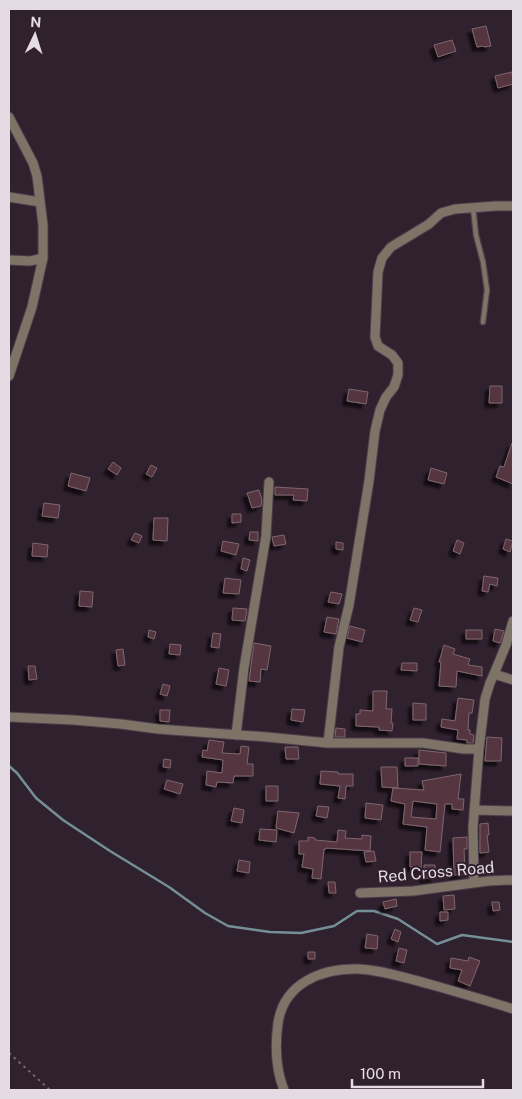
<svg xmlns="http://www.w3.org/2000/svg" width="522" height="1099" viewBox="0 0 522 1099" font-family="'Public Sans',sans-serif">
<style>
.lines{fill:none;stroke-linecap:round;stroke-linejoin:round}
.stream{stroke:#748f98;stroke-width:2.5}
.building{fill:#553540;stroke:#7f666e;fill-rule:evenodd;filter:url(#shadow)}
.service-casing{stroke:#4d3f4c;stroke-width:7}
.minor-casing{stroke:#4d3f4c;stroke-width:11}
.path{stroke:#766975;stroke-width:2;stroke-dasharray:2.5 4;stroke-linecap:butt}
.service{stroke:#7d7467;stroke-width:4.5}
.minor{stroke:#7d7467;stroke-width:9}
.labels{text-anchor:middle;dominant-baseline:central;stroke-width:4;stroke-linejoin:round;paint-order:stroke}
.street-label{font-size:16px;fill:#e5dbe4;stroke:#30212f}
</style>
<defs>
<filter id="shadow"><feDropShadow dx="-4.5" dy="4.5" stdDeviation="1" flood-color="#0009"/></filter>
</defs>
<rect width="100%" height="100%" fill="#30212f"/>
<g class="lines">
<!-- stream -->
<path class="stream" d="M9,766L17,773L36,798L63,820L110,851L169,887L205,913L228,926L270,932L301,933L334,926L357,911H374L398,919L437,944L462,935L513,942"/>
</g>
<!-- building -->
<path class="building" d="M486,26L491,46L484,47L483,46L477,47L472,29Z
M452,40L456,51L438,57L434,45Z
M512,72L513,84L498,88L495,76Z
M490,386H502V403H489Z
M349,389L368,392L366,404L347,401Z
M512,443H513V484L496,477L500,466L504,467Z
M113,462L121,468L117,475L108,469Z
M151,465L157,468L152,477L146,474Z
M431,468L447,473L444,484L428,480Z
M71,473L90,478L86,491L68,486Z
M275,487L308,489L307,501L293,500L294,495H275Z
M259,490L262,500L261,506L252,508L247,493Z
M44,503L60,505L58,518L42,516Z
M232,514H241V522L232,523Z
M154,518H168L167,541L153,540Z
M250,532H258V541L249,540Z
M135,533L142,536L139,543L131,540Z
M284,535L286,544L274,546L272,537Z
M506,539L513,541L510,552L503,549Z
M457,540L464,543L460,554L453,551Z
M223,541L239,544L236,555L221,551Z
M336,542L343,543V550L336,549Z
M33,543L48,545L47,557L32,556Z
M243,558L250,560L247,571L241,569Z
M484,576L498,578L497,586L490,584L488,592L482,591Z
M225,578L241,580L239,594L223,593Z
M80,591L93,592L92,607L79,606Z
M331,592L342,594L339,604L328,602Z
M233,608L247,609L245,621L232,620Z
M414,608L422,610L418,622L410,620Z
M327,617L339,619L336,634L324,632Z
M350,626L365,630L362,642L347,638Z
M495,629L504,631L500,643L493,641Z
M149,630L156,632L154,639L148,637Z
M466,630H482V639H466Z
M213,633L221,634L219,648L211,647Z
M254,643L271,646L267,670L261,669L260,682L249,681Z
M170,644L181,645L180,655L169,654Z
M444,645L455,649L453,654L470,659L468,665L482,667V676L457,671L456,687L439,686L441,662H439Z
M123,649L125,665L118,666L116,650Z
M402,663H417V671L401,670Z
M28,666H35L37,679L29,680Z
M219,668L229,670L226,686L216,684Z
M163,684L170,686L167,696L160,694Z
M373,691H387L386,709H392L391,723H393L392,731L379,730V727L356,726V714H360V710L373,711Z
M458,698L474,700L472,713H469L468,730H470V734L474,735L473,743H467V740L457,739L458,730L441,727L442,719L455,721Z
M413,703L426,704V720H413Z
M292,709L305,710L303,722L291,720Z
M160,710H170L169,722L160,721Z
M336,728L345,729V737H335Z
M487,737L502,738L501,761H485Z
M209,740L224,742L222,753L240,754L241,746L249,747L247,764H253V776H234L233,783L217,782L216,787L206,785L207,771L222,773L223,760L202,757L203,750L207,751Z
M285,747H298L299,759H286Z
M419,750L446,753V766L419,764Z
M405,758H418V766H405Z
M164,759L171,760L170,768L163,767Z
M381,767H397L398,788L382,787Z
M321,771L338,772V774H353V786H346L345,799L338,798L340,786L320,784Z
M461,774L458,799H464L463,810L452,809V804H445L440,852L425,850L427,827L403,824L405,804L391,801L393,788L424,790L422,781ZM413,801L437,804L436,819L411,817Z
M167,780L183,784L180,794L164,789Z
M266,786H278V801H266Z
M366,803L383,805L381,820L365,818Z
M318,806L329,807L327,818L316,816Z
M234,808L244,810L242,823L231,821Z
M278,811L299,813L294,833L276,828Z
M488,823L489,835H487L489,852L480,853V824Z
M260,829L277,830L276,842L259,840Z
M338,830L346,831L345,838L362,839V835L371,836L370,851L326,848V849H324L321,879L312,878L313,869L302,867L304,854H299V841H308V837L315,838V840L337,842Z
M467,837V849H464L465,874L454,875L453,838Z
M374,851L376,861L366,862L364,852Z
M410,852H422L421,868L410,867Z
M239,860L250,862L249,873L237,871Z
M424,865H435V878H424Z
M328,882H335L336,893H329Z
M454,895L455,909L444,910L443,896Z
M396,899L397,906L385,909L383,902Z
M492,902H499L500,910L493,911Z
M440,912H448V920L440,921Z
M395,929L401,932L398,942L391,939Z
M367,934L378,936L377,949L365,948Z
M399,948L407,950L404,963L396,961Z
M308,952H315V959H308Z
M469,957L480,961L470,986L458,981L462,970L450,968L451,958L468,961Z"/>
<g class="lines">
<defs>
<path id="service" d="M473,207L476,235L483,262L487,290L483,322"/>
<path id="minor" d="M9,117L33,163L37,176L43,225V258L32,307L9,376
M9,197L40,202
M9,260L30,261L43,258
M494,674L513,680
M9,717L74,720L121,724L158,729L267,737L328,743H423L464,749H479
M236,735L244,668L266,536L269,482
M328,743L339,647L349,605L369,481L375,431L380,410L386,397L394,387L398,375V363L392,355L378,346L375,337L378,272L382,258L391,247L411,235L429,224L441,213L455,209L496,206H513
M474,810L513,811
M474,883L473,827L479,749L485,699L490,683L494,674L506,645L513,621
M360,893L413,891L488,881L513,880
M284,1090C276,1070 275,1045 278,1023C284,983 322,968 358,969C381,970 407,978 429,984C457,992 485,1000 513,1009"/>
</defs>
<!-- service casing -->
<use href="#service" class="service-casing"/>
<!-- minor casing -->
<use href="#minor" class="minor-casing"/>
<!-- path -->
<path class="path" d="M9,1053L50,1090"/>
<!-- service -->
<use href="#service" class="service"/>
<!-- minor -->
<use href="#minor" class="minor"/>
</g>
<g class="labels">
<!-- street labels -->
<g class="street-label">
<text transform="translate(436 872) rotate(-5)">Red Cross Road</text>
</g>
</g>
<!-- border -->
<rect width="522" height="1099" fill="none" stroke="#e5dbe4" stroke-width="20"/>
<!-- north arrow -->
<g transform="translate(35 35) rotate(4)" stroke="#30212f" stroke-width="4" paint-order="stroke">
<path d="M0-4L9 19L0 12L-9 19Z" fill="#e5dbe4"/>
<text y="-8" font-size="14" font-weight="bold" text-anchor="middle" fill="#e5dbe4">N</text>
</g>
<!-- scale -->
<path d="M352 1079v8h131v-8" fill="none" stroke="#e5dbe4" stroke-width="2.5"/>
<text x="360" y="1079" font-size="15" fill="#e5dbe4" stroke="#30212f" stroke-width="4" paint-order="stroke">100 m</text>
</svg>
